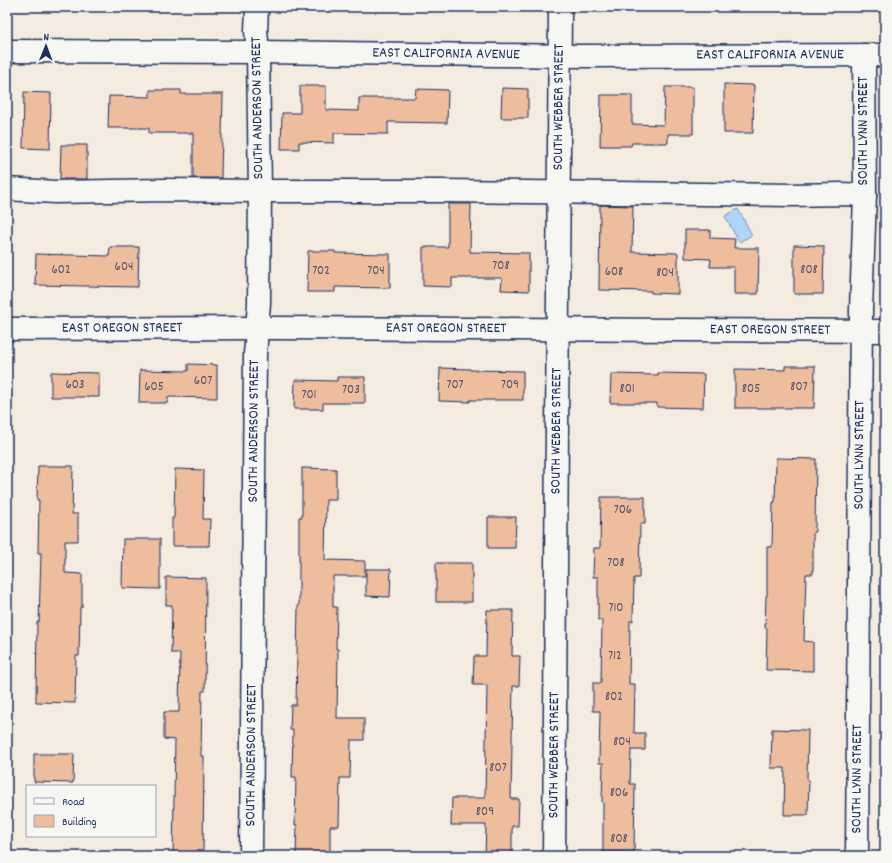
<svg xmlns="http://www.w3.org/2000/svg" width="892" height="863" viewBox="0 0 892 863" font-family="Dekko,sans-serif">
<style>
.water{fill:#afd5f8;stroke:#7493ba}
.building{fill:#eebd9e;stroke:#1b2f5e}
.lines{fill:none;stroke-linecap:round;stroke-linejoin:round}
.minor-casing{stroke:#1b2f5e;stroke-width:25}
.minor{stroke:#f6f6f2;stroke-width:22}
.labels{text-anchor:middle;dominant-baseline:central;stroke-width:3;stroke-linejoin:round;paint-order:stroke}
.number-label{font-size:13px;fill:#50526e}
.street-label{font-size:15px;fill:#1b2f5e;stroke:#f6f6f2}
</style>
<rect width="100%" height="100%" fill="#f4ebe1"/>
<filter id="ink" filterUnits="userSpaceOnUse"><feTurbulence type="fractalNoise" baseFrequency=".025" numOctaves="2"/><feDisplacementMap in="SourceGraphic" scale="8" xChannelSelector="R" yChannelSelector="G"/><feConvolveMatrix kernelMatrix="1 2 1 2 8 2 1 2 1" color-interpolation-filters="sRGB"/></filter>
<g filter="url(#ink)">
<!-- water -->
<path class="water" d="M738,209L752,235L739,242L725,216Z"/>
<!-- building -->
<path class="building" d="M724,84L754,85L753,133H724Z
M300,86H326V110L359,111V98H415L416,89L448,90L447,123L388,122V134L334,133V143L299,142V149H281L282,113H300Z
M665,87H693V134H668V143H632L631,146H600L601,95H632V124L664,125Z
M502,88L528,89V118H501Z
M150,90H181V94H223L221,178H193V133H149V128H108L109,96L150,97Z
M24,92L51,93L50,149L23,148Z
M61,145H87V179H60Z
M448,204H471L470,252L529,253V291L501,290L502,278H452V287L423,286V247H448Z
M600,205L633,206L632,252L678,253V294L651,293V291L599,290Z
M685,230H710V238L735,239L734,248H759L758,294H734V267H710L711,259L685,258Z
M794,245L824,246L823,294H794Z
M110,247H139L138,287L35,285L36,254L109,256Z
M308,251H335V253L390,254V288L335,287V292H307Z
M188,364L217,365V398L168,397V403H139L140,370L188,371Z
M785,366H815L814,408H735V369L785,370Z
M440,368L470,369V370L523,371V400H470V402L439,401Z
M51,372L99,373V397H51Z
M658,373L704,374L703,408L657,407V403H610L611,374L658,375Z
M337,377H365V403H323V409H294L295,380L337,381Z
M776,458L816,459L815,532H813V574H806L804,641L813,642V671L766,670L767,628H765L766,596H767V547H772L773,502H775Z
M38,466H73L72,514H78V541H65V573L82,574V607H80L79,656H76L75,703L36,702L37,622H39L41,553H38L39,500H37Z
M302,468L336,469V500H326L325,560L365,561V576H333V607H337L336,649H338L337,718H364V740H351L350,778H340L339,826H330V856H296L297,825H295L296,777H292L293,730H290L291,705H296L298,606H299V517H302Z
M175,469L204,470L203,519H210L209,546H172V518H174Z
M601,497H645V524H640L639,578H634L633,621H630L629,684H635L634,733H645V750H631L630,784H635L634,852H603V802H602L603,763H599L600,711H593V683H601L602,620H598V577H593L594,548H600Z
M488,517H516L515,548H488Z
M123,539H160V589L122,588Z
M436,563H472V602H436Z
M366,569H391L390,597L366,596Z
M166,577L206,578L205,691H202L201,756H204L203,856H173L175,740L164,739V712H179L180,653H171L172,605H166Z
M487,610H513L512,656H520L519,686H513L511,799H519L518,826H512V856H485L486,825H451L452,798H485L487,685H473L474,656H486Z
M772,729L808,730L807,780H809L808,815H784L785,768H771Z
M34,754H74L73,783L34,782Z"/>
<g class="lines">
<defs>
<g id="minor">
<path id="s1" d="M7,51L258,52L579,56L885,55"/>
<path d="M7,189L55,192L165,190L260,191H439L791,195L841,194L865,195"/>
<path id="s2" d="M7,329L276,328L885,331"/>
<path id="s3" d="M251,856L255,355L259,303L260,191L258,52L256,31L257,7"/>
<path id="s4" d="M554,856L560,7"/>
<path id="s5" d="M857,856L861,310L865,195L864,55"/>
</g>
</defs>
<!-- minor casing -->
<use href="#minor" class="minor-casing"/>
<!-- minor -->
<use href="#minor" class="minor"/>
</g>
</g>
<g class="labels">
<!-- number labels -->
<g class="number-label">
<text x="501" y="266">708</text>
<text x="124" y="267">604</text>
<text x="61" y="270">602</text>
<text x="809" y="270">808</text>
<text x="321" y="271">702</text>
<text x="376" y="271">704</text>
<text x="614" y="272">608</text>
<text x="665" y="273">804</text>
<text x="203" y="381">607</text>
<text x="75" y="385">603</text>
<text x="455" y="385">707</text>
<text x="510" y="385">709</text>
<text x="154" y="387">605</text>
<text x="799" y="387">807</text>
<text x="627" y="389">801</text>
<text x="751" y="389">805</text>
<text x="351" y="390">703</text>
<text x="309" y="395">701</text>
<text x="623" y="510">706</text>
<text x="616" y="563">708</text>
<text x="616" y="608">710</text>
<text x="615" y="656">712</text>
<text x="614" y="697">802</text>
<text x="622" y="742">804</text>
<text x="498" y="768">807</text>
<text x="619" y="793">806</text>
<text x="485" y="812">809</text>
<text x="619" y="839">808</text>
</g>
<!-- street labels -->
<g class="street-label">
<text stroke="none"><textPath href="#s1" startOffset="439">EAST CALIFORNIA AVENUE</textPath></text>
<text stroke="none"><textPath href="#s1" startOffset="763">EAST CALIFORNIA AVENUE</textPath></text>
<text transform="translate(258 108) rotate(-91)">SOUTH ANDERSON STREET</text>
<text stroke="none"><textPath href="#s4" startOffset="749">SOUTH WEBBER STREET</textPath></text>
<text transform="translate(864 131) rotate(-90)">SOUTH LYNN STREET</text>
<text stroke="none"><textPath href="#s2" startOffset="115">EAST OREGON STREET</textPath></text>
<text stroke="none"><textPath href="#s2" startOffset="439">EAST OREGON STREET</textPath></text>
<text stroke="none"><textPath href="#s2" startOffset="763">EAST OREGON STREET</textPath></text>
<text stroke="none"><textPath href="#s3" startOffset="425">SOUTH ANDERSON STREET</textPath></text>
<text stroke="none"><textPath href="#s4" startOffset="425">SOUTH WEBBER STREET</textPath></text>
<text stroke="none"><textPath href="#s5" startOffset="401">SOUTH LYNN STREET</textPath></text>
<text stroke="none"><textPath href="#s3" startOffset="101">SOUTH ANDERSON STREET</textPath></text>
<text stroke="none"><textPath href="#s4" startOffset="101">SOUTH WEBBER STREET</textPath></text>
<text stroke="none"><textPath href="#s5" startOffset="77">SOUTH LYNN STREET</textPath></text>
</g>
</g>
<!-- margin -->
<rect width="892" height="863" fill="none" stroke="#f6f6f2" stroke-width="24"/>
<rect x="12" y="12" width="868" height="839" fill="none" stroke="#1b2f5e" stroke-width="1.5" filter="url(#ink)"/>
<!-- legend -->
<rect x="26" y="785" width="130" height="52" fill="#f6f6f2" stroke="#9ea6b7"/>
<rect x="34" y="798" width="20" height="6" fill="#f6f6f2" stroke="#9ea6b7"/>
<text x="62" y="805" font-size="12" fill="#1b2f5e">Road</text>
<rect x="34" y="815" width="20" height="12" fill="#eebd9e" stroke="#9ea6b7"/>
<text x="62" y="825" font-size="12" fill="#1b2f5e">Building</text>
<!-- north arrow -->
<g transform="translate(46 46) rotate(1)" stroke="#f6f6f2" stroke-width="3" paint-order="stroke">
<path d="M0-3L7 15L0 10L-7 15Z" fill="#1b2f5e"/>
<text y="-6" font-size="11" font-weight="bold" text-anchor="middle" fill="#1b2f5e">N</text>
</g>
</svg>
